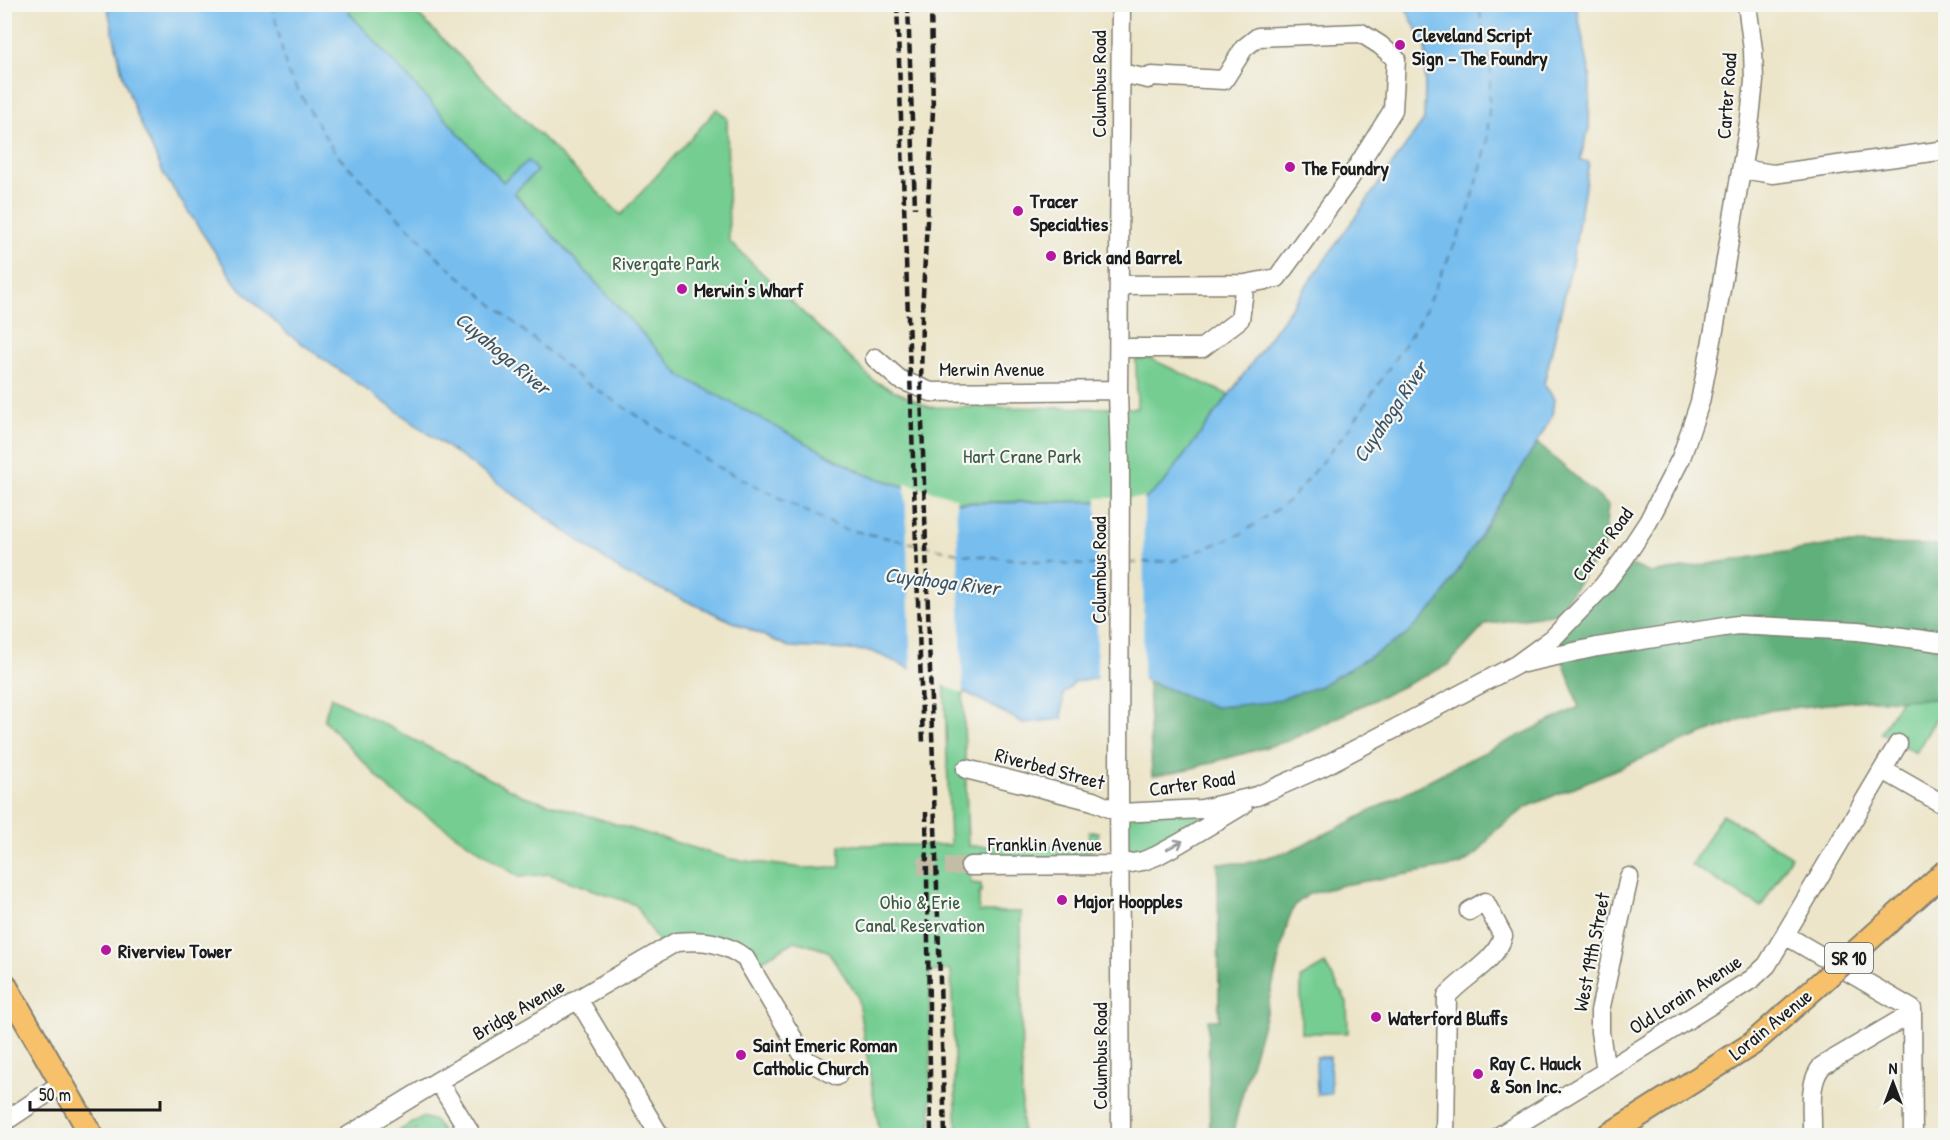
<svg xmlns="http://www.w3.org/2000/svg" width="1950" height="1140" viewBox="0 0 1950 1140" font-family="'Patrick Hand',sans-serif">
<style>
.green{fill:#75cd92;stroke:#487457;stroke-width:1.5}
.forest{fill:#60b07c;stroke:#3e664c;stroke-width:1.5}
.water{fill:#77beef;stroke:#4a6d86;stroke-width:1.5}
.pier{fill:#ece5c9}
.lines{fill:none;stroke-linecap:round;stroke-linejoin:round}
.ferry{stroke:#3c5566;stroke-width:1.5;stroke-dasharray:8 6;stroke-linecap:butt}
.minor-tunnel{stroke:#c2bda6;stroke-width:18;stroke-dasharray:18 9;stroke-linecap:butt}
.minor-casing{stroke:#848072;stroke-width:21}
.major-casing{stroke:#848072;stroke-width:26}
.minor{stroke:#fff;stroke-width:18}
.major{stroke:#f6c16b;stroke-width:22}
.rail{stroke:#1c1c1c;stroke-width:4.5;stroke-dasharray:9 4.5;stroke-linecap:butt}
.major-bridge-casing{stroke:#848072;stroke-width:26;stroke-linecap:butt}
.major-bridge{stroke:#f6c16b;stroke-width:22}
.oneway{stroke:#999}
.poi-dot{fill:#b5179e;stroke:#f6f6f2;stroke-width:2}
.labels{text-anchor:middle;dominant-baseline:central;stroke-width:4.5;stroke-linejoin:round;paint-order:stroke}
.shield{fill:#f6f6f2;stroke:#5d5d5c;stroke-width:1.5}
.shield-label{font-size:18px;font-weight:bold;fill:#1c1c1c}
.poi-label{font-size:20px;font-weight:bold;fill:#1c1c1c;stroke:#f6f6f2;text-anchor:start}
.street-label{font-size:20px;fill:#1c1c1c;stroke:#f6f6f2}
.park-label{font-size:20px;fill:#3b5a45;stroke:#f6f6f2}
.water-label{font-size:21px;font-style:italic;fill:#3c5566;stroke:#f6f6f2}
</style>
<rect width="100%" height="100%" fill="#f6f6f2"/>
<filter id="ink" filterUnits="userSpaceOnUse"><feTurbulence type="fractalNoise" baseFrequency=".0167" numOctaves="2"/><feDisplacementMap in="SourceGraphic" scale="12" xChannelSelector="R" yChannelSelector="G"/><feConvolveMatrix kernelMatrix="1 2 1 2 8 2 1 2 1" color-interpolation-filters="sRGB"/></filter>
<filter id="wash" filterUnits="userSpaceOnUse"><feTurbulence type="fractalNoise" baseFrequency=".008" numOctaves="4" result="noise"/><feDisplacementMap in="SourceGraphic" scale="24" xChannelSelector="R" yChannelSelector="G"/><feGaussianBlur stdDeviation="1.35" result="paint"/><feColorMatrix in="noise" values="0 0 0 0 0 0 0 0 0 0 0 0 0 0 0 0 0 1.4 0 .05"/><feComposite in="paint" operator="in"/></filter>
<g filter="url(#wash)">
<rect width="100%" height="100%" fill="#ece5c9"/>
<!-- green -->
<path class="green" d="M348,5H408L621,215L717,109L727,118L729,241L874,381L929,407L1137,408L1136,359L1149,358L1229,395L1164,483L1143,501L957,502L968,846H1072L1088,842L1089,832H1098L1099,847C1080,863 997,860 969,861L971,883L981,884V893H979V912H1021L1022,1135H957L951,970L930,972L931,1135H880L857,995L828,951L795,941L751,967L733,949L663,950L636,905L549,874L519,877L392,792L324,720L331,697L521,795L730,859L803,868L840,867V845H950L938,496L866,475L681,376L514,193L537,171L528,161L503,182L349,13Z
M1901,699H1945V703L1916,753L1881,733Z
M1252,799L1120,865V813Z
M1722,814L1791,856L1761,907L1691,865Z
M1325,964L1347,1002L1348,1033H1301V978Z
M422,1117L435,1121L444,1135H420L416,1130L407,1135H392Z"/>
<!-- forest -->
<path class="forest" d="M1537,443L1608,505L1604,546L1557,613L1486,624L1448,665L1288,741L1189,769L1152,776L1148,681L1215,707L1320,686L1405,636L1438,603Z
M1837,544L1945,545V699L1865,700L1772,710L1753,715L1679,743L1527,807L1494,832L1477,854L1460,865L1343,885L1309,894L1295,905L1288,921L1265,1017L1244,1088L1232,1135H1210L1208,1020H1219L1218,863H1247L1289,851L1344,825L1454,767L1579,707L1562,658L1517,671L1578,610L1632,565L1650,573Z"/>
<!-- water -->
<path class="water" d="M107,5H348L349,13L503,182L528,161L537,171L514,193L681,376L866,475L959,503L1143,501L1164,483L1229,395L1424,120L1426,48L1404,5H1576L1590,75L1589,128L1580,160L1589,162L1572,263L1544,384L1554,399L1552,416L1537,443L1438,603L1405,636L1320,686L1271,702L1215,707L1143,679L1097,678L1075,682L1063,694L1062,719L1023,723L969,694L871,651L789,647L624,573L287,333L236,284L164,175L136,113L123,77Z
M1316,1057H1330L1331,1094L1317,1095Z"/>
<!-- pier -->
<path class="pier" d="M905,483L956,498L963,694L911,670Z
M1144,497L1143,682L1097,681V498H1142Z"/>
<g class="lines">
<!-- ferry -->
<path class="ferry" d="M272,4L287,72L335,153L445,264L583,381L718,467L840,528L968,555L1084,565L1113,564
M1129,563L1173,561L1241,534L1290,500L1349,429L1421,319L1467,217L1487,146L1491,64L1478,4"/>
</g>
</g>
<g filter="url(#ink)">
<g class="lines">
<!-- minor-tunnel -->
<path class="minor-tunnel" d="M918,866H970"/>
<defs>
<path id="minor" d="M1121,4L1118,390L1120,467L1119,787L1121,1136
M1742,169L1773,174L1946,150
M1119,285L1245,284L1277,278L1350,178L1393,110L1396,59L1380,45L1361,33L1258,37L1244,48L1224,80L1151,76L1148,79L1121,73
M1119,348H1202L1240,319L1245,284
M875,358L899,379L931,392L1118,390
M1524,663L1597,647L1737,625L1858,631L1946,643
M966,769L1093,801L1120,813L1202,809L1257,796L1322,767L1516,665L1553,638L1603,586L1623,560L1648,522L1681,458L1700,402L1714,330L1750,118L1754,81L1753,50L1747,4
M1883,770L1946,806
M970,866L1120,865L1143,861L1156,856L1180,843L1243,805
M1785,935L1912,1009L1913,1136
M578,999L660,1136
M1606,1071L1600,1032V1011L1629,877
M438,1081L472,1136
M4,1122L61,1084
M348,1136L438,1081L676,942C704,940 721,941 745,958L806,1060L837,1076
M1445,1136L1447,996C1464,976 1496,962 1503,936L1485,902L1469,911
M1499,1136L1606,1071L1752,979L1767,965L1898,744
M1812,1136C1813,1113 1807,1084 1822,1066L1912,1013"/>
<path id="major" d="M4,983L92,1136
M1607,1136L1752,1044"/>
</defs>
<!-- minor casing -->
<use href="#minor" class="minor-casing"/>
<!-- major casing -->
<use href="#major" class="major-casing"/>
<!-- minor -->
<use href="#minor" class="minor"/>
<!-- major -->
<use href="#major" class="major"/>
<!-- rail -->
<path class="rail" d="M897,4L923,743
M908,4L915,208
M931,4L933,111L922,313L921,391L945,1136
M926,812L931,1136"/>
<defs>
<path id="major-bridge" d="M1752,1044L1946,871"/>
</defs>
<!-- major-bridge casing -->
<use href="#major-bridge" class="major-bridge-casing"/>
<!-- major-bridge -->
<use href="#major-bridge" class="major-bridge"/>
</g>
<!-- one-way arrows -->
<defs><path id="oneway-shaft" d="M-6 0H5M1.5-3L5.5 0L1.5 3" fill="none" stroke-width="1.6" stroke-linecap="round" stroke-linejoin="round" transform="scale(1.5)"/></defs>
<use class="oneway" href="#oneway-shaft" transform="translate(1175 845) rotate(-28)"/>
</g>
<!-- markers -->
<g class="poi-dot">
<circle cx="1400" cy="45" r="6"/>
<circle cx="1290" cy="167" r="6"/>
<circle cx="1018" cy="211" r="6"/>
<circle cx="1051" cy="256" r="6"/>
<circle cx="682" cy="289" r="6"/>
<circle cx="1062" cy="900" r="6"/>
<circle cx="106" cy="950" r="6"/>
<circle cx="1376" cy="1017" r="6"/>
<circle cx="741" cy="1055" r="6"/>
<circle cx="1478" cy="1074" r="6"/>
</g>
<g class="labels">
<!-- shield labels -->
<rect class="shield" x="1825" y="943" width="48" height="30" rx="4.5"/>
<g class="shield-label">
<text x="1849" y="958">SR 10</text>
</g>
<!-- poi labels -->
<g class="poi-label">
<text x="1412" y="34">Cleveland Script<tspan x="1412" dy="23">Sign - The Foundry</tspan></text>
<text x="1302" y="167">The Foundry</text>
<text x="1030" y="200">Tracer<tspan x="1030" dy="23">Specialties</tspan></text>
<text x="1063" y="256">Brick and Barrel</text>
<text x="694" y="289">Merwin's Wharf</text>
<text x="1074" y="900">Major Hoopples</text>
<text x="118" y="950">Riverview Tower</text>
<text x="1388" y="1017">Waterford Bluffs</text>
<text x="753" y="1044">Saint Emeric Roman<tspan x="753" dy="23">Catholic Church</tspan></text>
<text x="1490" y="1062">Ray C. Hauck<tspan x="1490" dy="23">&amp; Son Inc.</tspan></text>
</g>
<!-- street labels -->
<g class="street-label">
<text transform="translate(1098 84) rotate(-90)">Columbus Road</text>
<text transform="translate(1726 96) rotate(-86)">Carter Road</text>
<text x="992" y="368">Merwin Avenue</text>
<text transform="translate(1602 544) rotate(-53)">Carter Road</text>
<text transform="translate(1098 570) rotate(-90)">Columbus Road</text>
<text transform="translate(1050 768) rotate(15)">Riverbed Street</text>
<text transform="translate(1192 783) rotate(-8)">Carter Road</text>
<text x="1045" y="843">Franklin Avenue</text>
<text transform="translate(1591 952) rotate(-79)">West 19th Street</text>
<text transform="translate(1685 994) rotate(-33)">Old Lorain Avenue</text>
<text transform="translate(518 1009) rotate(-30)">Bridge Avenue</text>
<text transform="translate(1770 1024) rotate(-39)">Lorain Avenue</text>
<text transform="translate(1099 1056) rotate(-90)">Columbus Road</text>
</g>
<!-- park labels -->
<g class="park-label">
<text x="666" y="262">Rivergate Park</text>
<text x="1022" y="455">Hart Crane Park</text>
<text x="920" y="901">Ohio &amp; Erie<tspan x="920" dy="23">Canal Reservation</tspan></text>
</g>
<!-- water labels -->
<g class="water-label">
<text transform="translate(503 353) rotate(40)">Cuyahoga River</text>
<text transform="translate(1390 412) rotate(-56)">Cuyahoga River</text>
<text transform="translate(942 581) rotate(7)">Cuyahoga River</text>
</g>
</g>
<!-- margin -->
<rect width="1950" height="1140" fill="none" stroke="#f6f6f2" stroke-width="24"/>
<!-- north arrow -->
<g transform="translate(1893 1083)" stroke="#f6f6f2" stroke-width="4.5" paint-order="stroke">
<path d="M0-4.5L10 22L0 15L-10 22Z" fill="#1c1c1c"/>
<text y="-9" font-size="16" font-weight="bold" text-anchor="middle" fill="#1c1c1c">N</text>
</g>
<!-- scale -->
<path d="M30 1101v9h130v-9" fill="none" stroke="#1c1c1c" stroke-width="3"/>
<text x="39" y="1101" font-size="18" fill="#1c1c1c" stroke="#f6f6f2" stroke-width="4.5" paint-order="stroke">50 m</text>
</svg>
